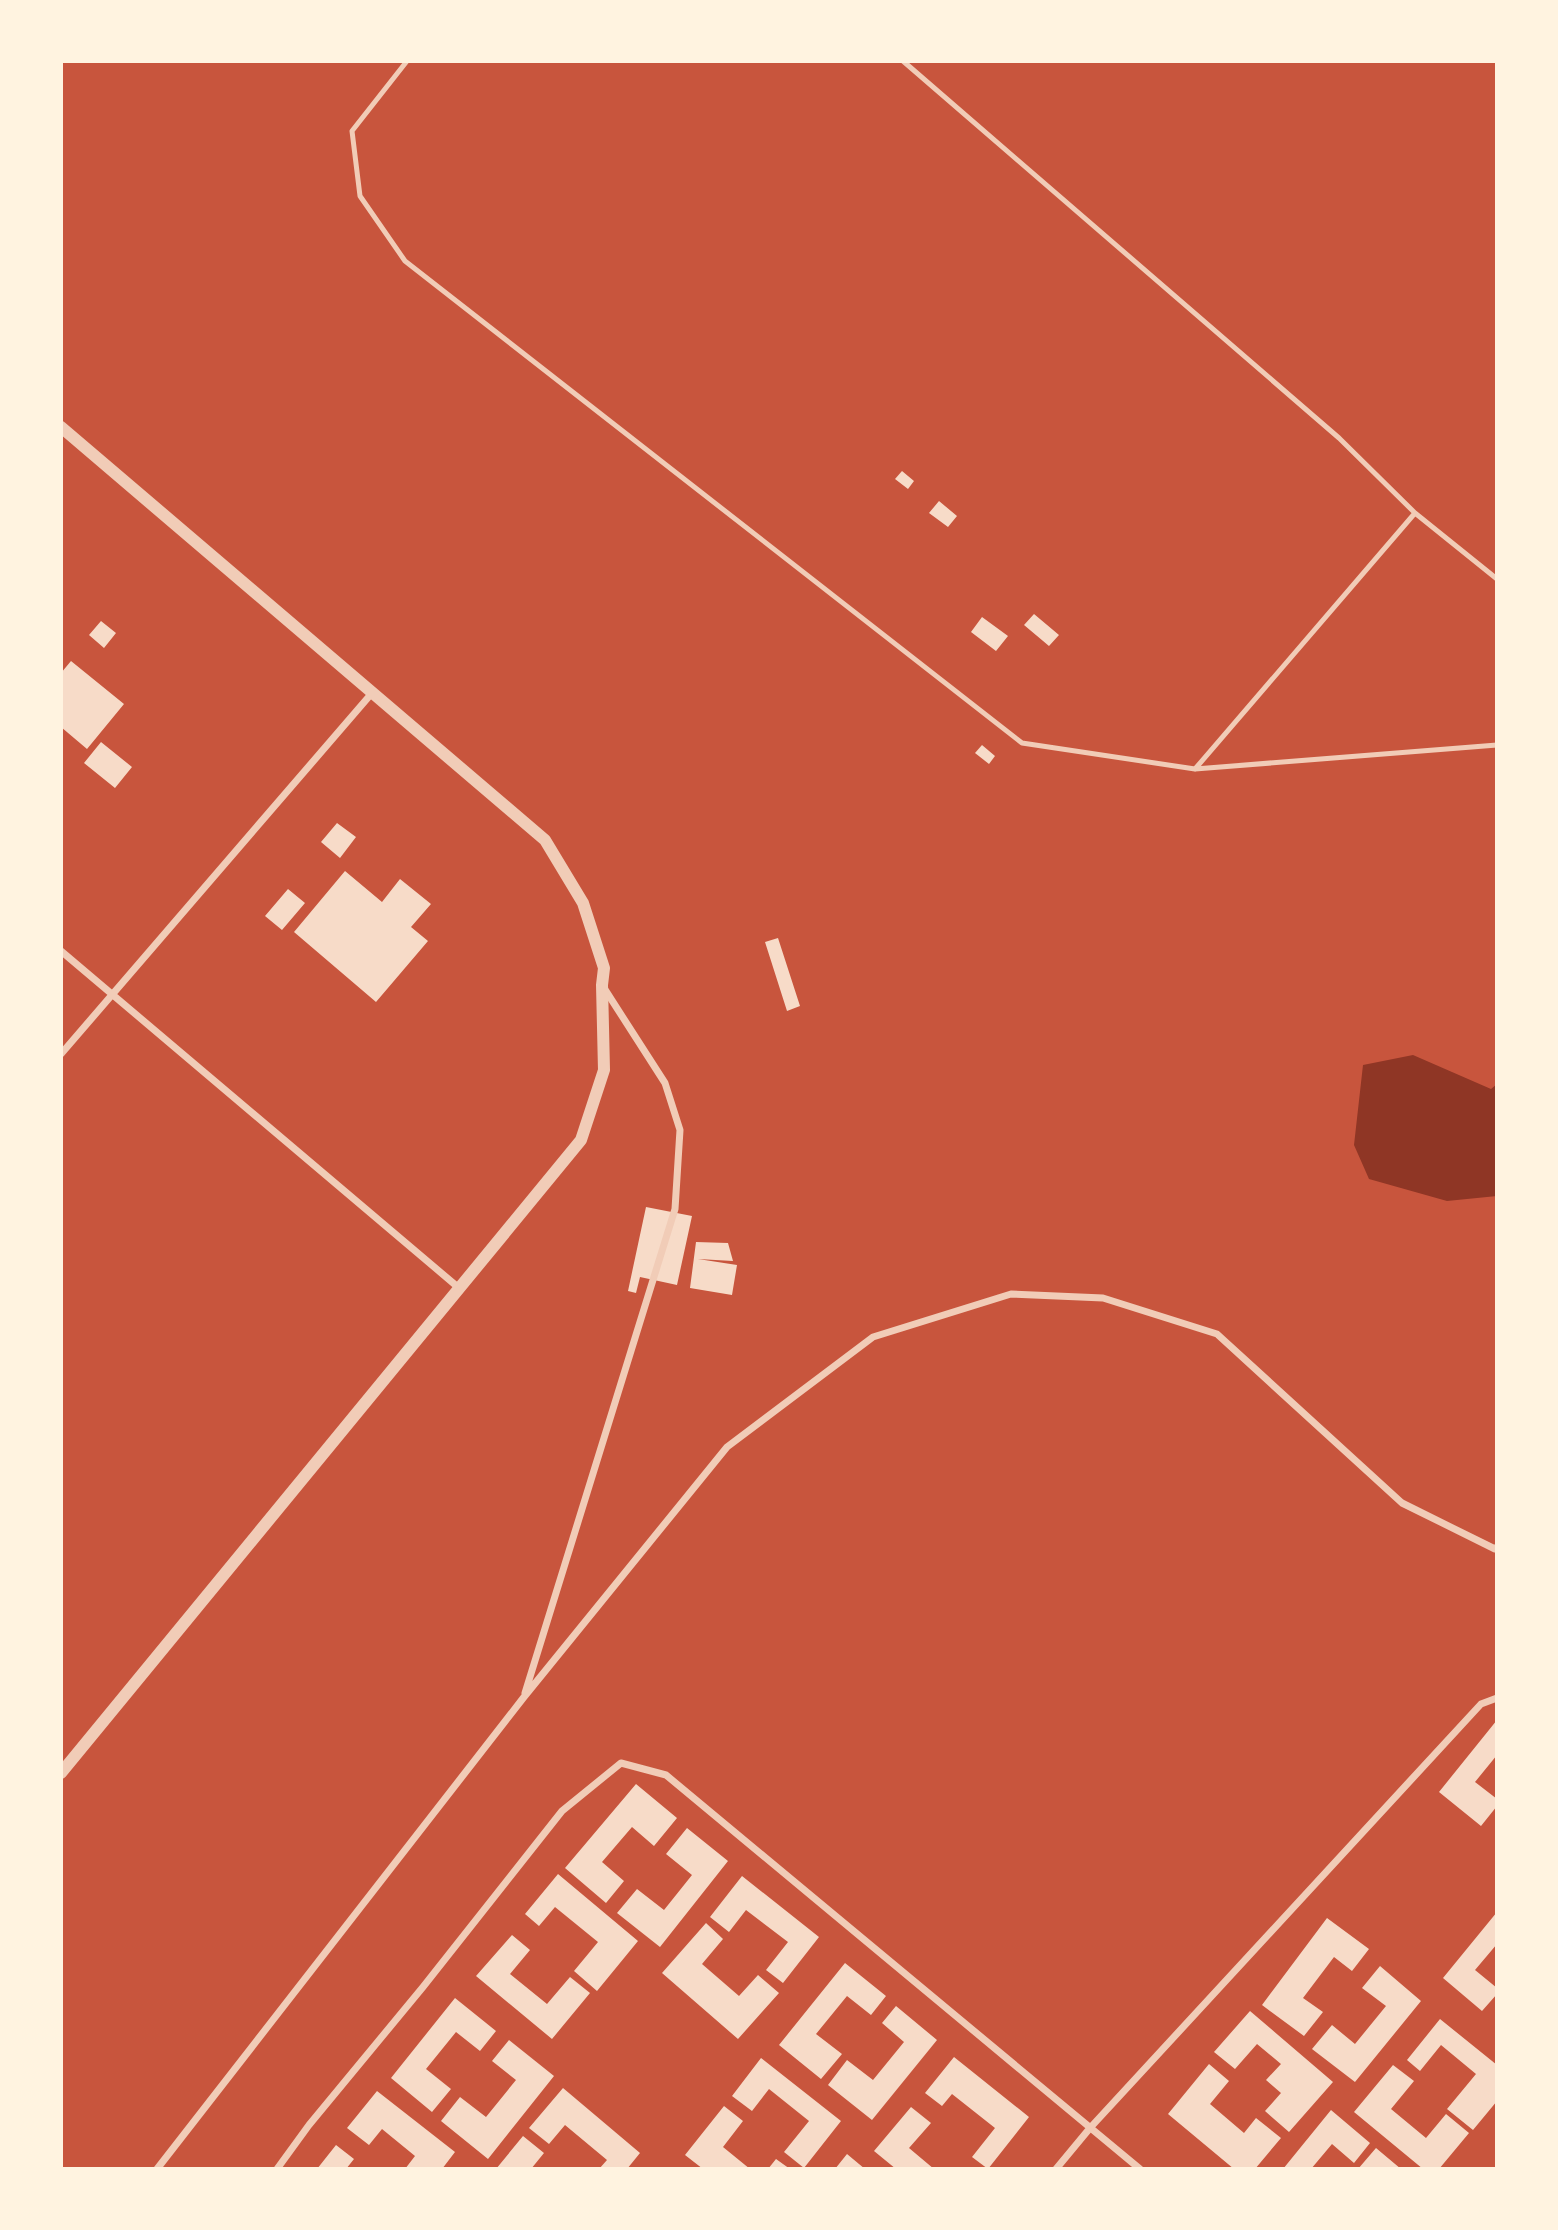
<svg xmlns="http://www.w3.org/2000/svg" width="1558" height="2230" viewBox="0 0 1558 2230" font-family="'Work Sans',sans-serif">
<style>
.water{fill:#8f3625}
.building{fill:#f7dbc8}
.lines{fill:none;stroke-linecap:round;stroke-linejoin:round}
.service{stroke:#f1ccb7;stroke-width:5}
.minor{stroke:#f1ccb7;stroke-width:7}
.tertiary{stroke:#f1ccb7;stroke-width:12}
</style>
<rect width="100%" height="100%" fill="#c8553d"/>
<!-- water -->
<path class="water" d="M1413,1055L1491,1089L1497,1084V1196L1447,1201L1369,1179L1354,1145L1363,1065Z"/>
<!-- building -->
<path class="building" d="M902,471L914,481L908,489L895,479Z
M939,501L957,516L948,527L929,513Z
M1034,614L1059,635L1049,646L1024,625Z
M982,617L1008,636L996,651L971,632Z
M101,621L116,633L104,648L89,635Z
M71,661L124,704L87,749L61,727V673Z
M101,742L132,767L115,788L84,763Z
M982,745L995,756L989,764L975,753Z
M337,823L356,837L340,858L321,842Z
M345,871L382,902L400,879L431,904L411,927L428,941L376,1002L294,932Z
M288,889L305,903L282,930L265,916Z
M778,938L800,1006L787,1011L765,942Z
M646,1207L692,1216L677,1285L640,1277L636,1293L628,1291Z
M696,1242L728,1243L733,1261L698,1259L737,1265L732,1295L690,1288Z
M1497,1720V1755L1475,1782L1497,1799V1806L1481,1826L1439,1792Z
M636,1784L677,1818L654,1846L632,1827L602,1862L624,1881L606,1903L565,1868Z
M687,1828L728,1861L660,1947L617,1913L637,1889L664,1910L692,1875L666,1854Z
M558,1874L638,1941L597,1991L574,1971L598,1942L555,1907L539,1926L525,1914Z
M742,1876L819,1937L783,1983L766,1970L788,1942L746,1910L729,1932L710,1917Z
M1497,1912V1944L1475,1970L1497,1988V1994L1482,2011L1443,1978Z
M1327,1918L1369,1949L1352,1971L1334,1957L1303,1998L1323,2012L1304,2036L1262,2005Z
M706,1923L723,1939L702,1964L739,1996L758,1975L779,1993L738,2039L662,1973Z
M512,1935L530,1950L510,1974L547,2004L570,1977L590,1993L552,2039L476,1976Z
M845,1963L886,1996L871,2015L847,1996L816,2034L842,2054L821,2079L779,2045Z
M1380,1966L1421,2001L1355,2082L1312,2049L1332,2025L1355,2044L1386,2006L1362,1988Z
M455,1998L496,2031L480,2051L456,2032L426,2069L451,2089L432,2112L391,2078Z
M896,2006L937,2040L872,2120L828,2085L847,2060L873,2080L904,2042L882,2023Z
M1250,2011L1333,2082L1289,2132L1265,2111L1281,2093L1266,2080L1281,2064L1257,2044L1235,2069L1214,2052Z
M1440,2019L1497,2065V2101L1473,2130L1447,2109L1476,2074L1441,2045L1420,2071L1407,2060Z
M509,2040L554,2076L488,2159L441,2121L460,2097L486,2117L516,2080L492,2061Z
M954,2057L1029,2117L988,2169L972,2157L995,2128L952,2094L942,2106L925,2093Z
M761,2058L841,2121L804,2168L784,2152L809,2121L769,2089L752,2111L732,2096Z
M1209,2064L1229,2081L1210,2104L1244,2133L1256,2118L1281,2138L1255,2169H1234L1168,2114Z
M1393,2065L1414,2081L1391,2109L1426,2138L1446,2114L1469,2133L1439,2169H1423L1354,2112Z
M563,2088L640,2153L627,2169H599L607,2160L565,2125L549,2144L529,2128Z
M377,2091L455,2152L442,2169H405L415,2156L382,2129L369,2145L347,2128Z
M724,2106L743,2121L723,2147L750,2169H703L685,2155Z
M911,2107L931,2123L909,2148L934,2169H896L874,2151Z
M1331,2110L1370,2143L1354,2163L1332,2144L1311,2169H1283Z
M523,2136L544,2153L531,2169H496Z
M336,2145L354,2159L346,2169H317Z
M1376,2148L1401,2169H1358Z
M847,2154L865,2169H835Z
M776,2159L790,2169H768Z"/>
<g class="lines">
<!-- service -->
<path class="service" d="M407,61L352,131L360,196L405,261L1022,743L1195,769L1497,745
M903,61L1339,438L1415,513L1497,579
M1195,769L1415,513"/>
<!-- minor -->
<path class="minor" d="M61,951L459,1288
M61,1054L372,693
M525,1693L675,1209L680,1130L665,1083L604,988
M157,2169L524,1697L727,1447L873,1337L1011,1294L1103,1298L1217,1334L1402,1503L1495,1549L1497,1547
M277,2169L309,2125L423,1987L562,1811L621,1763L666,1775L1140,2169
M1056,2169L1090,2128L1481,1704L1497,1698"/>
<!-- tertiary -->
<path class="tertiary" d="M61,427L545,840L583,903L604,968L602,985L604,1070L581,1140L61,1773"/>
</g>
<!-- border -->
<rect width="1558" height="2230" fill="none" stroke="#fff3e0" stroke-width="126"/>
</svg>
